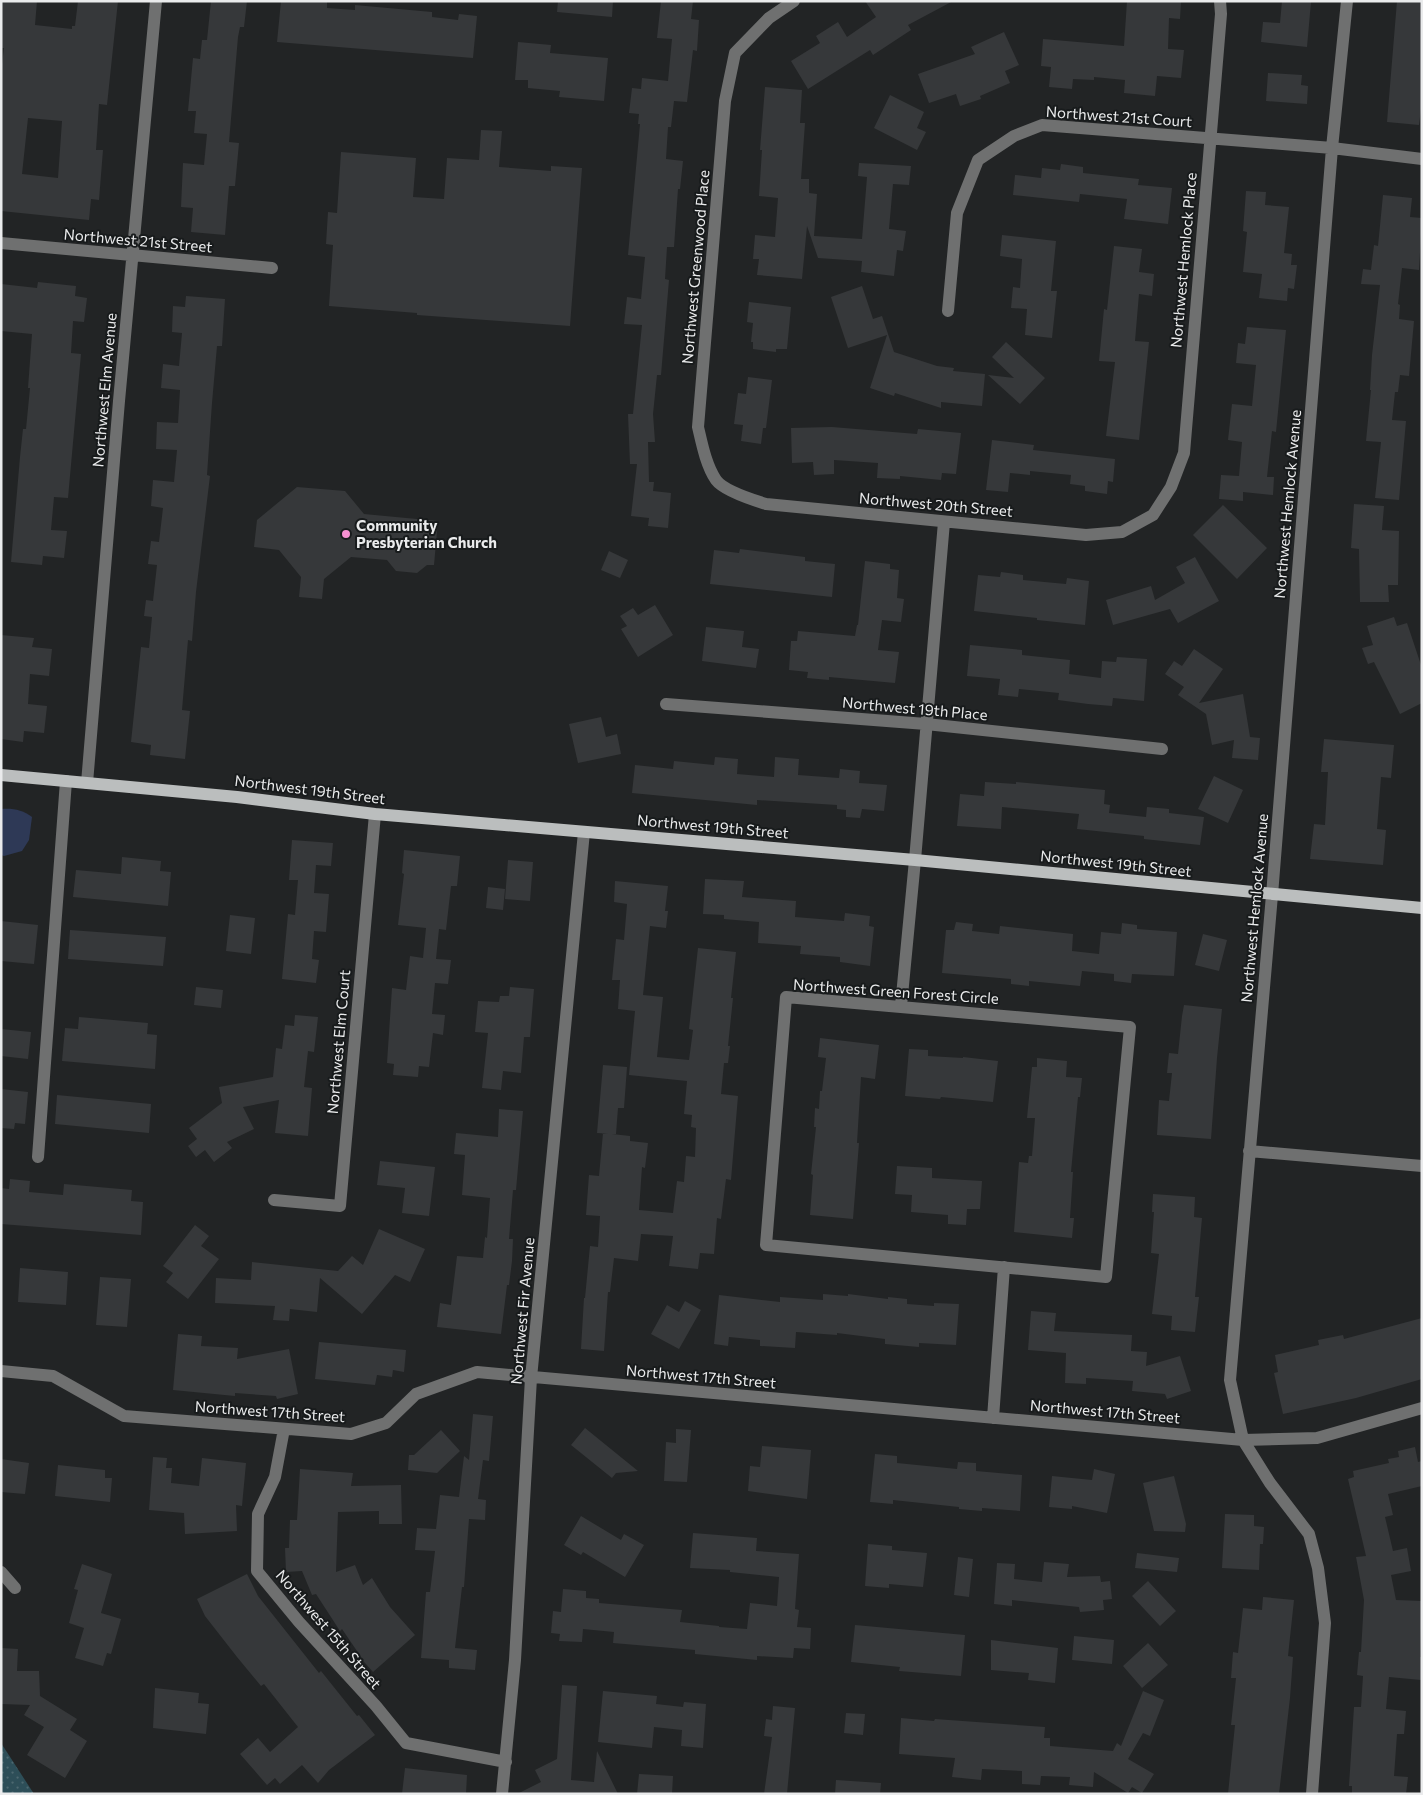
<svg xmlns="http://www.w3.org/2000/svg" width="1423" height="1795" viewBox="0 0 1423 1795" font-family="Commissioner,sans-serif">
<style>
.green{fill:url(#green-dots)}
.water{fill:#2e3956}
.building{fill:#36383a;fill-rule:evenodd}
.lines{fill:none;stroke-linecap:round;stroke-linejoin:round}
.minor{stroke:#6f7070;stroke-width:12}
.major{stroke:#bbbebe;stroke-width:12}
.poi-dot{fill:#f690d1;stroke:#181b1c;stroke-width:2}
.labels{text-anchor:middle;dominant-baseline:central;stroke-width:4;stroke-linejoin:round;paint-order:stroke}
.street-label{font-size:15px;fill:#eaebec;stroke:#181b1c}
.poi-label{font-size:15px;font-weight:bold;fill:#eaebec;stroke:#181b1c;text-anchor:start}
</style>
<defs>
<pattern id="green-dots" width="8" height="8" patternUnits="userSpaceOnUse" patternTransform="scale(1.25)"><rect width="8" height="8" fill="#2d4e58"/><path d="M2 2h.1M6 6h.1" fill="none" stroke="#4c6870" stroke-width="1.8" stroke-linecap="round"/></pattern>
</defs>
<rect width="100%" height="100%" fill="#222425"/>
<!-- green -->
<path class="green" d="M1,1743L34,1794H1Z"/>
<!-- water -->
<path class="water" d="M1,809C13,808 23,810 32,817L29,840L22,851L4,856L1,855Z"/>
<!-- building -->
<path class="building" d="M1,1H37L35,25L72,29V26H75L78,1H118L107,105L99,104L96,150H103L99,200L91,199L89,220L1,211V72L4,48H1ZM28,118L62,121L58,178L22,174Z
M211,1H247L244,27H240L238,37L229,142L239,143L235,186H229L225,235L191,232L193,208L181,207L183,163L204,165L207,134L194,133L196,111H188L193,58L200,59L202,40H207Z
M281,1L327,2V8L355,10V5L432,12V17L458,20L459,14L477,16L473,58L277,42Z
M558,1H613L612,17L557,12Z
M661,1H693L691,19L699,20L697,51L693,50L687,102L674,101L671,127H668L666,159L683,161L680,189H678L674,247H667L665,279L669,280L661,375H657L653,414L655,442H648L649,482H654L653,491L671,493L668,528L648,526L649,518L631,516L637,464H630L628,414H633L642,325L624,324L627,297L641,299L645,257L628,255L640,124H638L639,114L629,113L632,88L641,89L642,78L668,81L672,39L657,38Z
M865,1H953L908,25L911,30L873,55L870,50L808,89L791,61L820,43L816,36L838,22L847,37L876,17Z
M1127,1H1181L1180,19L1169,18L1168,49L1184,50L1181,78L1157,76L1155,96L1124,93L1125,80L1094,77V80L1073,79L1072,89L1049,87L1051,67L1041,66L1043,39L1124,46Z
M1282,1L1311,2L1307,47L1261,42L1263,22L1280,23Z
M1397,1H1422V101L1419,125L1387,122Z
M1004,32L1019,65L1005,71L1010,83L980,96L981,99L960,106L956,94L929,103L918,74L975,54L971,47Z
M518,42L551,45L550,53L608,58L604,101L559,97L560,91L528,88V80H515Z
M1268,73L1302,75L1301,85L1308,86L1307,104L1266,101Z
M765,87L802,90L800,123H805L801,179H809V193L817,194L814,236L862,239L867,177L858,176L859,163L911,166L909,185L893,184L889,229L906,231L903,251L897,250L894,276L861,272L862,261L818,258L807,226L802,279L757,275L759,259H753L755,235L775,237L778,198L759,196L762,150H760Z
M890,95L924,112L917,128L926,132L917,150L874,128Z
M481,130L502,131L499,167L551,171V166L582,168L570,326L417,315V313L329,306L333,245L326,244L328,212L337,213L341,152L416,158L413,197L444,199L447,158L479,160Z
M1061,164L1083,167V173L1139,179L1138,185L1172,188L1168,224L1124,219L1127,199L1080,194L1079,202L1013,195L1015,175L1041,178L1042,168L1060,170Z
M1246,191L1266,192L1265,205L1289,207L1284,253L1292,254L1291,265H1297L1294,289L1288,288L1287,301L1259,298L1262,274L1243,272L1247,232L1243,231Z
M1383,195L1412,198L1410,217L1422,218L1419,270L1402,268L1398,304L1400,305L1399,319L1414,321L1409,376L1400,375L1398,392H1395L1392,420L1406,421L1399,500L1375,498L1381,442L1366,441L1371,390H1370L1372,355L1380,285L1361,284L1363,269L1371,270L1374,245L1378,246Z
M1002,235L1056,241L1051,291H1057L1052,338L1025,335L1027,309L1011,308L1013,287L1020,288L1022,259L1000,256Z
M1114,246L1142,249L1139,272L1154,274L1152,296L1139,294L1135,341L1149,342L1139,440L1106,436L1115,362L1099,361L1104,309L1107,310Z
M38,282L76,286L75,296L87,298L84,322L73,321L71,353L81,354L68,498L54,497L51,530L67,531L64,558L43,556L42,565L11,562L20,457L23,429H26L30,388H28L32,334L1,331V284L37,288Z
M862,286L873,319L882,316L894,352L937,366L954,368L953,371L985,374L982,406L941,402V408L895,393L894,396L870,388L887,335L848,348L831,297Z
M186,296L225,299L222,346H217L212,403L207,475L210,476L196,592L192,641L188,640L182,710L190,711L185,759L150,755L151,745L131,742L141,647L149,648L152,617L144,616L146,600L153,601L157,565L148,564L151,541L159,542L163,508L151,506L153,480L174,482L177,450L156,449L157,422L178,423L180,390L161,388L163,364L179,366L182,333L172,332L173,306L185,307Z
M749,302L791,307L787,349H776V352L753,349V342H751L753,323L747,322Z
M1247,327L1286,330L1276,432L1272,431L1267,477H1274L1273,495L1243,492V501L1219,499L1221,475L1239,476L1242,442L1228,440L1232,404L1252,406L1256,365L1236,363L1238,343L1245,344Z
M1006,342L1045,378L1020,404L988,375L1014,378L992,357Z
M748,377L772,380L766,428H763L761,444L741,441L743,425L734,424L738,393L746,394Z
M832,427L917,434L918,429L961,433L956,474L942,473L941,480L900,476V479L877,478L878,463L834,460V474L814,475L813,462L792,463L791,428Z
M992,440L1034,445L1033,450L1115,459L1113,482L1108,481L1107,494L1085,491V486L1070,484L1071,475L1030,471V475L1010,473L1008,492L986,490Z
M297,487L345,491L364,514L438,521L434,565H427L417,573L396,571L387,560L351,557L324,579L322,599L299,597L301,577L279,550L254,547L257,520Z
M1354,504L1384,506L1382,530L1399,531L1398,585H1388L1389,602H1360L1359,549L1351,548Z
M1223,505L1267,548L1237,579L1193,535Z
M740,549L805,557V561L835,564L832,597L710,584L714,550L739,553Z
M609,551L628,560L620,578L601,570Z
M1195,557L1219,601L1178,623L1170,609L1113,625L1106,600L1151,586L1155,600L1185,583L1176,567Z
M865,561L890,564V569L899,570L897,598L904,599L901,622L882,620L878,650L899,652L895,683L829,677V680L807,678L808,672L789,670L791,641H797L798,631L855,636L857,625H858Z
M1001,572L1023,575V580L1066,584L1067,578L1089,581L1085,625L1037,620V618L974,611L978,575L1000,577Z
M655,605L673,635L638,657L621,629L627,626L620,616L633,608L638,615Z
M1394,617L1397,626L1407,623L1422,668V703L1400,714L1374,662L1368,664L1362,648L1373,645L1367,626Z
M706,627L744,631L742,647L759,649L756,668L702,661Z
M1,635L34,638L32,647L52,649L49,676L30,674L28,704L47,706L44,733L24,731L23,742L1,739Z
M970,645L1022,650V655L1070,660L1069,674L1101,678L1102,661L1116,662L1117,657L1147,659L1144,701L1113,698L1112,706L1088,704L1058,700L1059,693L1019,689L1018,697L998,695L1000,679L967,676Z
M1194,649L1223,669L1199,703L1243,694L1250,737L1260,738L1258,760L1232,758L1234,740L1212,745L1206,714L1178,695L1184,687L1165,674L1174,661L1182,666Z
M601,717L606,737L617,734L621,754L578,763L569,724Z
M1324,739L1394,745L1391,778L1381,777L1377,829L1386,830L1383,865L1310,859L1314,824L1325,825L1328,772H1321Z
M715,757L738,759L737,774L774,777L775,757L799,759L798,775L839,778L840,769L860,771L859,783L887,785L884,811L862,809L860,818L846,817V810L837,809V805L757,800V805L632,793L635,765L673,769L674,761L714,765Z
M1214,776L1243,790L1228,823L1198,809Z
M985,782L1016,784V782L1105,790L1104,804L1110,805L1109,813L1146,817L1147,807L1169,809V813L1204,817L1200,845L1144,839V836L1077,829L1079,814L1002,807L1001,829L957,826L960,794L984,796Z
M292,840L333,843L331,866L316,865L314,893L329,894L326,932L314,931L312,959L319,960L316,983L282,979L288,914L295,915L298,880H289Z
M404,850L460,856L457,886H451L446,930L439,929L436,959L451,960L448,984L435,983L432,1014L445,1015L443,1035L433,1033L429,1067L419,1066L418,1077L393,1075L394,1064L387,1063L392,988L406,990L410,956L423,958L426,928L398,925L404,874L402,873Z
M122,857L161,861L160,871L171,872L168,906L73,897L76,870L121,874Z
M508,860L533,862L530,901L505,899Z
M705,879L744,881L742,897L796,901L795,917L844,921L845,913L870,916L869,926L874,927L870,966L840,962V957L800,954L801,946L758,943L759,922L724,919V915L703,914Z
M615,881L668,886L665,911H668L666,928L650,926L643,995L663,997L657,1057L689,1060L693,1030L689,1029L698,948L736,952L731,998H733L728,1046H730L728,1063H724L721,1094L738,1096L731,1180L726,1179L721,1219L717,1218L714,1254L700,1253L698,1269L669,1266L673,1236L641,1234L638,1261L614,1258L610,1292H608L604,1351L581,1349L584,1298H585L590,1246L598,1247L600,1216L586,1215L589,1175L599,1176L603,1133L630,1136V1141L648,1143L645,1168L642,1167L639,1210L673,1213L677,1181L684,1182L686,1156L695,1157L696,1128L691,1127L692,1115L684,1114L687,1081L629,1075L635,1011L618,1009L620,980H612L616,939L624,940L627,904L614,902Z
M488,887L505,889L503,910L486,908Z
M230,915L255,918L251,954L226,951Z
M1,921L38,925L34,964L1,961Z
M956,922L973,924L972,931L999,934L1000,926L1073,934L1072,951L1099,954L1101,932L1121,934L1122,923L1137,925V929L1177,932L1174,976L1132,974L1131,983L1114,981V974L1082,971L1080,986L1029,981V986L1011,984V979L942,973L946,930H954Z
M70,930L166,937L163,966L68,959Z
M1203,934L1227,940L1219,971L1195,965Z
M196,987L223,990L221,1008L194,1005Z
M510,987L534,989L530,1037H524L521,1073L503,1071L501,1090L482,1088L488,1033L475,1032L478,1001L499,1002L500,996H509Z
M1184,1005L1222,1009L1217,1058L1211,1139L1157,1135L1159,1100L1169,1101L1172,1073H1167L1169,1053L1178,1054L1182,1016Z
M295,1015L318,1017L314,1052L308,1051L304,1087L312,1088L308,1136L275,1133L279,1100L243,1107L254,1129L227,1142L232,1148L214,1162L205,1150L196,1157L188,1146L197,1139L189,1128L222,1103L219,1087L273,1077L276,1048L282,1049L285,1025L294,1026Z
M79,1017L148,1023L147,1034L157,1035L155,1069L62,1061L65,1028L78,1029Z
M1,1029L31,1032L28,1059L1,1056Z
M820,1038L879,1045L875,1079L861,1077L857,1143H859L853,1219L810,1215L813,1175L811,1174L816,1127H814L815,1108L819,1109L820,1091H822L826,1058L818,1057Z
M909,1049L928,1050V1056L963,1058V1057L998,1061L993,1102L941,1097L940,1099L905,1096Z
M1037,1058L1067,1061L1066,1077L1082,1078L1080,1097H1078L1071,1172H1073L1070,1218H1074L1072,1238L1014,1232L1019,1162L1028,1163L1029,1156H1032L1035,1118H1027L1032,1067H1037Z
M603,1065L627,1067L624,1108H618L616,1134L597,1133Z
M1,1089L28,1092L25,1124L15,1123L14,1129L1,1128Z
M57,1095L151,1104L149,1133L55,1124Z
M499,1109L523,1111L516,1190H513L509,1239H513L512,1261L509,1285H507L501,1334L437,1327L440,1303L451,1305L457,1256L483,1258L485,1237L487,1238L490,1198L462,1195L465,1155L454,1154L456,1133L498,1137Z
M380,1161L435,1167L429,1216L402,1213L405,1188L377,1185Z
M897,1166L932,1168V1178L982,1181L980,1209H967L966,1225L948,1224V1215L911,1212L912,1195L895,1194Z
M10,1179L30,1181L29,1192L63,1195L64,1184L132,1190L131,1201L143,1202L141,1235L1,1224V1188L9,1189Z
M1153,1194L1195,1197L1194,1217L1202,1218L1195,1297H1199L1195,1332L1171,1330L1172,1316L1152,1314L1159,1254L1151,1253L1154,1212H1152Z
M195,1225L209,1236L201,1246L219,1259L188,1299L166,1282L173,1273L163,1266Z
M379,1229L425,1249L410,1282L395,1275L362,1314L320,1278L317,1312L290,1309L289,1321L273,1320L275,1306L215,1303L216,1278L251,1280L252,1262L338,1271L352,1256L363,1265Z
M20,1268L68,1272L66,1305L18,1302Z
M100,1277L131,1279L127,1327L96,1325Z
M823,1294L848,1296V1294L888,1299V1297L907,1299V1304L934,1306V1303L959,1304L956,1345L919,1343V1347L885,1344V1339L837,1333V1335L796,1332L795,1348L760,1346V1340L729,1337L728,1346L714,1344L719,1295L780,1302V1297L823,1300Z
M685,1301L701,1310L679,1349L651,1334L667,1305L679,1312Z
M1031,1311L1056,1313L1054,1331L1132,1335L1131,1351L1147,1352L1146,1366L1180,1356L1191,1391L1167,1399L1165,1394L1132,1391L1133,1381L1086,1378V1384L1065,1383L1066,1353L1028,1350Z
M1422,1318V1379L1356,1398L1283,1414L1274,1373L1278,1372L1275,1355L1319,1345L1318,1340L1343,1335L1344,1339Z
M178,1334L202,1336L201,1346L238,1348L237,1359L289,1349L298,1394L277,1399L276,1396L235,1393V1396L173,1390Z
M319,1342L406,1350L404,1372L393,1370L392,1377L377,1375L375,1385L315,1379Z
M473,1414L493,1416L489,1461L483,1460L478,1499L486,1500L485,1520L469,1519L464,1587H462L455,1648L477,1650L475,1670L449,1668V1660L421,1658L426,1592H430L435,1551L415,1550L417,1528L436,1529L440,1495L459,1497L464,1456L469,1460Z
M585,1428L638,1471L616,1473L612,1478L571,1445Z
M676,1429L691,1430L687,1482L664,1481L666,1442L676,1443Z
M441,1430L460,1451L437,1473L408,1470L409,1455H414Z
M762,1446L811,1450L807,1499L748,1491L750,1466L760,1467Z
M1415,1447L1418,1462L1422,1461V1486L1388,1494L1393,1515L1385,1517L1393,1551L1407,1548L1411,1571L1391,1575L1396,1600L1422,1601L1420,1657H1422L1421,1680L1389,1677L1386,1709L1406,1711L1404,1734H1397L1394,1776L1408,1777L1406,1794H1352V1786H1349L1354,1707H1361L1363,1676L1357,1675L1359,1652H1361L1364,1600L1356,1557L1366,1556L1348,1479L1354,1477L1353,1471L1389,1463L1388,1459L1399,1457L1398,1451Z
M875,1454L897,1456V1463L957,1469L958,1462L976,1463V1471L1022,1475L1020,1511L982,1508V1511L959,1509V1507L893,1500V1504L870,1502Z
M153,1457L167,1458L166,1468H172L171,1483L199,1486L202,1458L246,1463L242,1506L236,1505L237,1531L185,1534L184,1513L149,1510Z
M1,1459L29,1463L25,1494L1,1492Z
M58,1465L105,1470V1478H112L110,1502L55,1496Z
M300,1469L353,1473L351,1486L401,1485L402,1524H379V1511L338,1512L336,1572L355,1565L363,1585L372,1578L390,1607L415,1635L373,1672L358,1655L359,1654L342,1629L340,1631L316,1594L312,1595L302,1571L286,1572L285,1548H289L290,1520H297Z
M1094,1469L1115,1474L1107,1513L1072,1506V1509L1049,1507L1052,1476L1092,1480Z
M1174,1476L1186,1524L1185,1532L1154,1531L1143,1483Z
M1225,1514L1254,1515V1526L1264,1527L1263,1544H1260L1259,1570L1222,1568Z
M581,1516L621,1540L624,1534L644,1545L625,1577L583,1552L581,1555L564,1545Z
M693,1533L757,1538L756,1551L799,1554L795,1609L799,1610L797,1627L811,1628L810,1649L794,1648L793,1658L757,1656V1660L695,1654V1650L613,1643L614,1632L583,1629L582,1642L559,1641L560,1634L551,1633L553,1611L561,1612L563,1589L586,1591V1598L599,1599V1603L682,1610L680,1622L719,1626V1627L747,1629L750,1603L777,1606L779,1577L730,1572V1570L690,1568Z
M868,1544L892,1546V1550L927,1553L923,1587L889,1584V1588L865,1586Z
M1137,1553L1179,1558L1177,1572L1135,1568Z
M958,1557L973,1559L969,1597L954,1595Z
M1044,1562L1069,1564L1067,1577L1100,1576L1101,1582L1110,1581L1112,1599L1103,1600L1104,1610L1080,1612L1079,1607L1012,1600V1606L994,1604L997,1563L1015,1564L1014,1579L1042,1582Z
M82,1564L112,1574L101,1613L121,1619L111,1654L107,1653L103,1666L75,1658L84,1628L69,1623L78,1590L74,1589Z
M247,1574L258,1596L319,1673L321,1671L357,1716L359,1715L375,1735L329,1770L318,1783L302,1765L280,1784L275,1778L267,1785L240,1754L258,1738L270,1752L298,1727L264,1684L261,1686L237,1657L205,1616L197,1599Z
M1148,1581L1176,1611L1160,1626L1132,1596Z
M1263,1597L1294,1600L1288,1656L1293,1657L1290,1698L1279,1794H1228L1235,1725H1231L1236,1678H1231L1233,1652L1238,1653L1243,1608L1262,1610Z
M855,1625L965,1635L961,1676L899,1671L900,1667L851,1662Z
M1074,1636L1114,1640L1112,1664L1072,1660Z
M991,1640L1058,1648L1055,1683L1028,1680L1029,1673L991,1670Z
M1148,1643L1168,1665L1142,1688L1123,1666Z
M1,1648L18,1649L17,1671H39L40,1696L77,1719L70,1730L87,1741L65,1778L27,1755L44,1727L24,1715L30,1705L1,1704Z
M562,1685L577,1686L571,1780L594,1782L597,1751L618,1794H517L541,1782L535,1770L557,1759Z
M155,1688L199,1693L198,1703L209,1704L206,1734L153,1728Z
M603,1691L657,1696L656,1704L683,1707L684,1702L706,1704L703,1748L681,1746L682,1730L654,1727L652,1748L598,1742Z
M1143,1691L1164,1700L1150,1736L1143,1733L1128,1759L1154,1774L1142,1793L1132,1787L1128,1793L1094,1772L1093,1787L1069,1785L1070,1777L1041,1776L1040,1785L1022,1784V1771L982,1769L981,1780L952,1777L955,1758L899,1754L901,1718L934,1721L935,1719L1045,1727L1044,1738H1050V1746L1113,1751L1117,1743L1121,1746Z
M773,1706L795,1708L787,1794H764L772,1737L764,1736L766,1719L772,1720Z
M846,1713L865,1714L863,1735L844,1733Z
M405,1768L467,1775L466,1794H402Z
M639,1774L673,1776L672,1794H637Z
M836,1780L881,1783L880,1794H835Z"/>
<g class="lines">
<!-- minor -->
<path class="minor" d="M794,1L769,18L735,53L725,101L698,427C702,444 706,465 716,480C724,491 753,500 766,504L1086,535L1122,532L1153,515L1171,487L1184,453L1221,14L1220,1
M1,243L272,268
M948,311L957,213L978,160L1014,136L1042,125L1332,148L1422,159
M666,704L926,724L1162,749
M87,783L119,401L156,1
M786,997L1130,1027L1106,1277L766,1245Z
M901,1006L915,860L944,522
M1249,1151L1422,1166
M38,1157L66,781
M274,1200L340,1206L375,814
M1,1371L53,1376L124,1416L351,1434L386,1423L416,1394L477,1372L1243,1440L1317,1438L1422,1408
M993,1418L1004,1267
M284,1429L275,1477L258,1514L257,1571L299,1622L376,1706L406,1743L506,1762
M1,1572L15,1588
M502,1794L515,1660L531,1378L584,832
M1312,1794L1325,1623L1318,1568L1309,1534L1270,1483L1243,1440L1230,1380L1272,895L1332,148L1347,1"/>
<!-- major -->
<path class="major" d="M1,775L237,797L375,814L915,860L1422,908"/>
</g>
<!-- markers -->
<circle class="poi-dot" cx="346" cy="534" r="5"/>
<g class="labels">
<!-- street labels -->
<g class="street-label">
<text transform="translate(1119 116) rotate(4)">Northwest 21st Court</text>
<text transform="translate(138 240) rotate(5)">Northwest 21st Street</text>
<text transform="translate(1183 260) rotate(-85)">Northwest Hemlock Place</text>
<text transform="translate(695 267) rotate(-85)">Northwest Greenwood Place</text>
<text transform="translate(104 390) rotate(-85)">Northwest Elm Avenue</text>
<text transform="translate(936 504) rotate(5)">Northwest 20th Street</text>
<text transform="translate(1287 504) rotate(-85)">Northwest Hemlock Avenue</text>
<text transform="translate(915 708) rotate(5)">Northwest 19th Place</text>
<text transform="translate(310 789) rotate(7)">Northwest 19th Street</text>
<text transform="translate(713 826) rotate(5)">Northwest 19th Street</text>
<text transform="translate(1116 863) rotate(6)">Northwest 19th Street</text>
<text transform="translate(1254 908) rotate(-85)">Northwest Hemlock Avenue</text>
<text transform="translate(896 991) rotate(4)">Northwest Green Forest Circle</text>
<text transform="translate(338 1042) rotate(-85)">Northwest Elm Court</text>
<text transform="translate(522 1311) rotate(-85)">Northwest Fir Avenue</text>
<text transform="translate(701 1376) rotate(5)">Northwest 17th Street</text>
<text transform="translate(270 1411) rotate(4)">Northwest 17th Street</text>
<text transform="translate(1105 1411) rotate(5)">Northwest 17th Street</text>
<text transform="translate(329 1629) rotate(49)">Northwest 15th Street</text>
</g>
<!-- poi labels -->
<g class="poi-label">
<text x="356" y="525">Community<tspan x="356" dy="17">Presbyterian Church</tspan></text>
</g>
</g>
<!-- border -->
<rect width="1423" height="1795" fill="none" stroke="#eaebec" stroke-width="5"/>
</svg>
